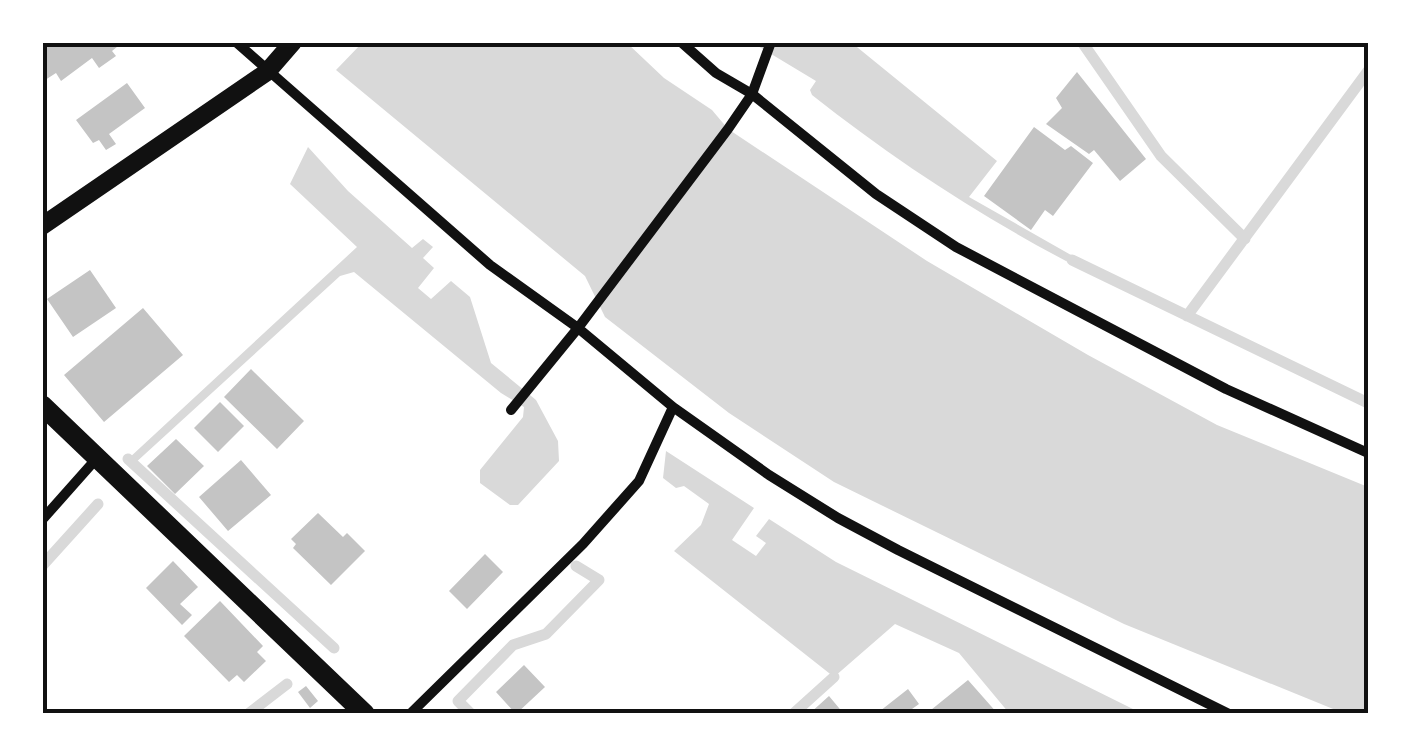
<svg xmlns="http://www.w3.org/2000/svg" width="1411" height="756" viewBox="0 0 1411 756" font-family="Bitter,serif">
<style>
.water{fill:#d9d9d9}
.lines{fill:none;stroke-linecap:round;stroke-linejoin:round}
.stream{stroke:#d9d9d9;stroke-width:11}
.building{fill:#c4c4c4}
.minor{stroke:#111;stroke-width:10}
.tertiary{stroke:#111;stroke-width:18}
.secondary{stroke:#111;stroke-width:20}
.neatline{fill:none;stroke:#111;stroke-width:4}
</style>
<rect width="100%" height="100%" fill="#fff"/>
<!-- water -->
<path class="water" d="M362,43H627L664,78L712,110L728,129L927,261L1088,355L1217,425L1368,487V713H1343L1124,624L834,482L729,413L605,317L585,276L336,70Z
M753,43H852L997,161L969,197L1071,255L1072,260L1066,261C975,213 892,158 812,95L810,90L816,81Z
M308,147L348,191L412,248L423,239L433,247L423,258L434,268L418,288L431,299L451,281L470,297L491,363L536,400L558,441L559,461L518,505H510L480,483V470L523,417L524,407L501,393L354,272L340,276L133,465L128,459L357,247L290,184Z
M666,451L754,508L732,540L756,556L766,543L756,536L769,519L836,562L1141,713H1009L959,653L895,624L834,677L674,551L701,525L709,504L684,486L676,488L663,478Z"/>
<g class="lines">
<!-- stream -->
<path class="stream" d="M1082,42L1161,156L1245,239
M1072,260L1368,403
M1187,316L1368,71
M128,459L334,648
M42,566L98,504
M248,714L287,684
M471,714L458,701L513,645L546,634L599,580L576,566
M793,714L834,677"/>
</g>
<!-- building -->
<path class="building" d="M47,42H123L112,51L116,56L99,68L92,58L61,81L56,73L42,82V46Z
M1077,72L1146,159L1120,181L1094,150L1089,154L1046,124L1062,108L1056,98Z
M127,83L145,108L109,134L116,144L106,150L99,140L93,143L76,120Z
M1034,127L1065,150L1071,146L1093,163L1053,216L1045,210L1031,230L984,196Z
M90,270L116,308L73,337L47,299Z
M143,308L183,355L104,422L64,375Z
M251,369L304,421L277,449L224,397Z
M220,402L244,426L218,452L194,428Z
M176,439L204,466L175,494L147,466Z
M241,460L271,495L228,531L199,497Z
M318,513L343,537L347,533L365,551L331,585L293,548L296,544L291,539Z
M485,554L503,572L467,609L449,591Z
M173,561L198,587L180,604L192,615L182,625L146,588Z
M220,601L263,646L257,652L266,661L244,682L237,675L229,682L184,636Z
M524,665L545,687L516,714L496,692Z
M968,680L998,714H926Z
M306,686L318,701L310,708L298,692Z
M908,689L919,704L912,709L916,714H882L880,711Z
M829,696L844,714H809Z"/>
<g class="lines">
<!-- minor -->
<path class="minor" d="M236,42L490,265L578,328L673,407L769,475L838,518L898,550L1229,714
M681,42L716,73L752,94L876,194L956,247L1226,389L1368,453
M511,410L578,328L728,129L752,94L771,42
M42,520L97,458
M410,714L583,544L639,481L673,407"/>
<!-- tertiary -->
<path class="tertiary" d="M42,226L267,72L293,42"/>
<!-- secondary -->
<path class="secondary" d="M42,405L365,714"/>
</g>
<!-- border -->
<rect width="1411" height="756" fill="none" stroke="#ffffff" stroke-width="90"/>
<rect x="45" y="45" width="1321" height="666" class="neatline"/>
</svg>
